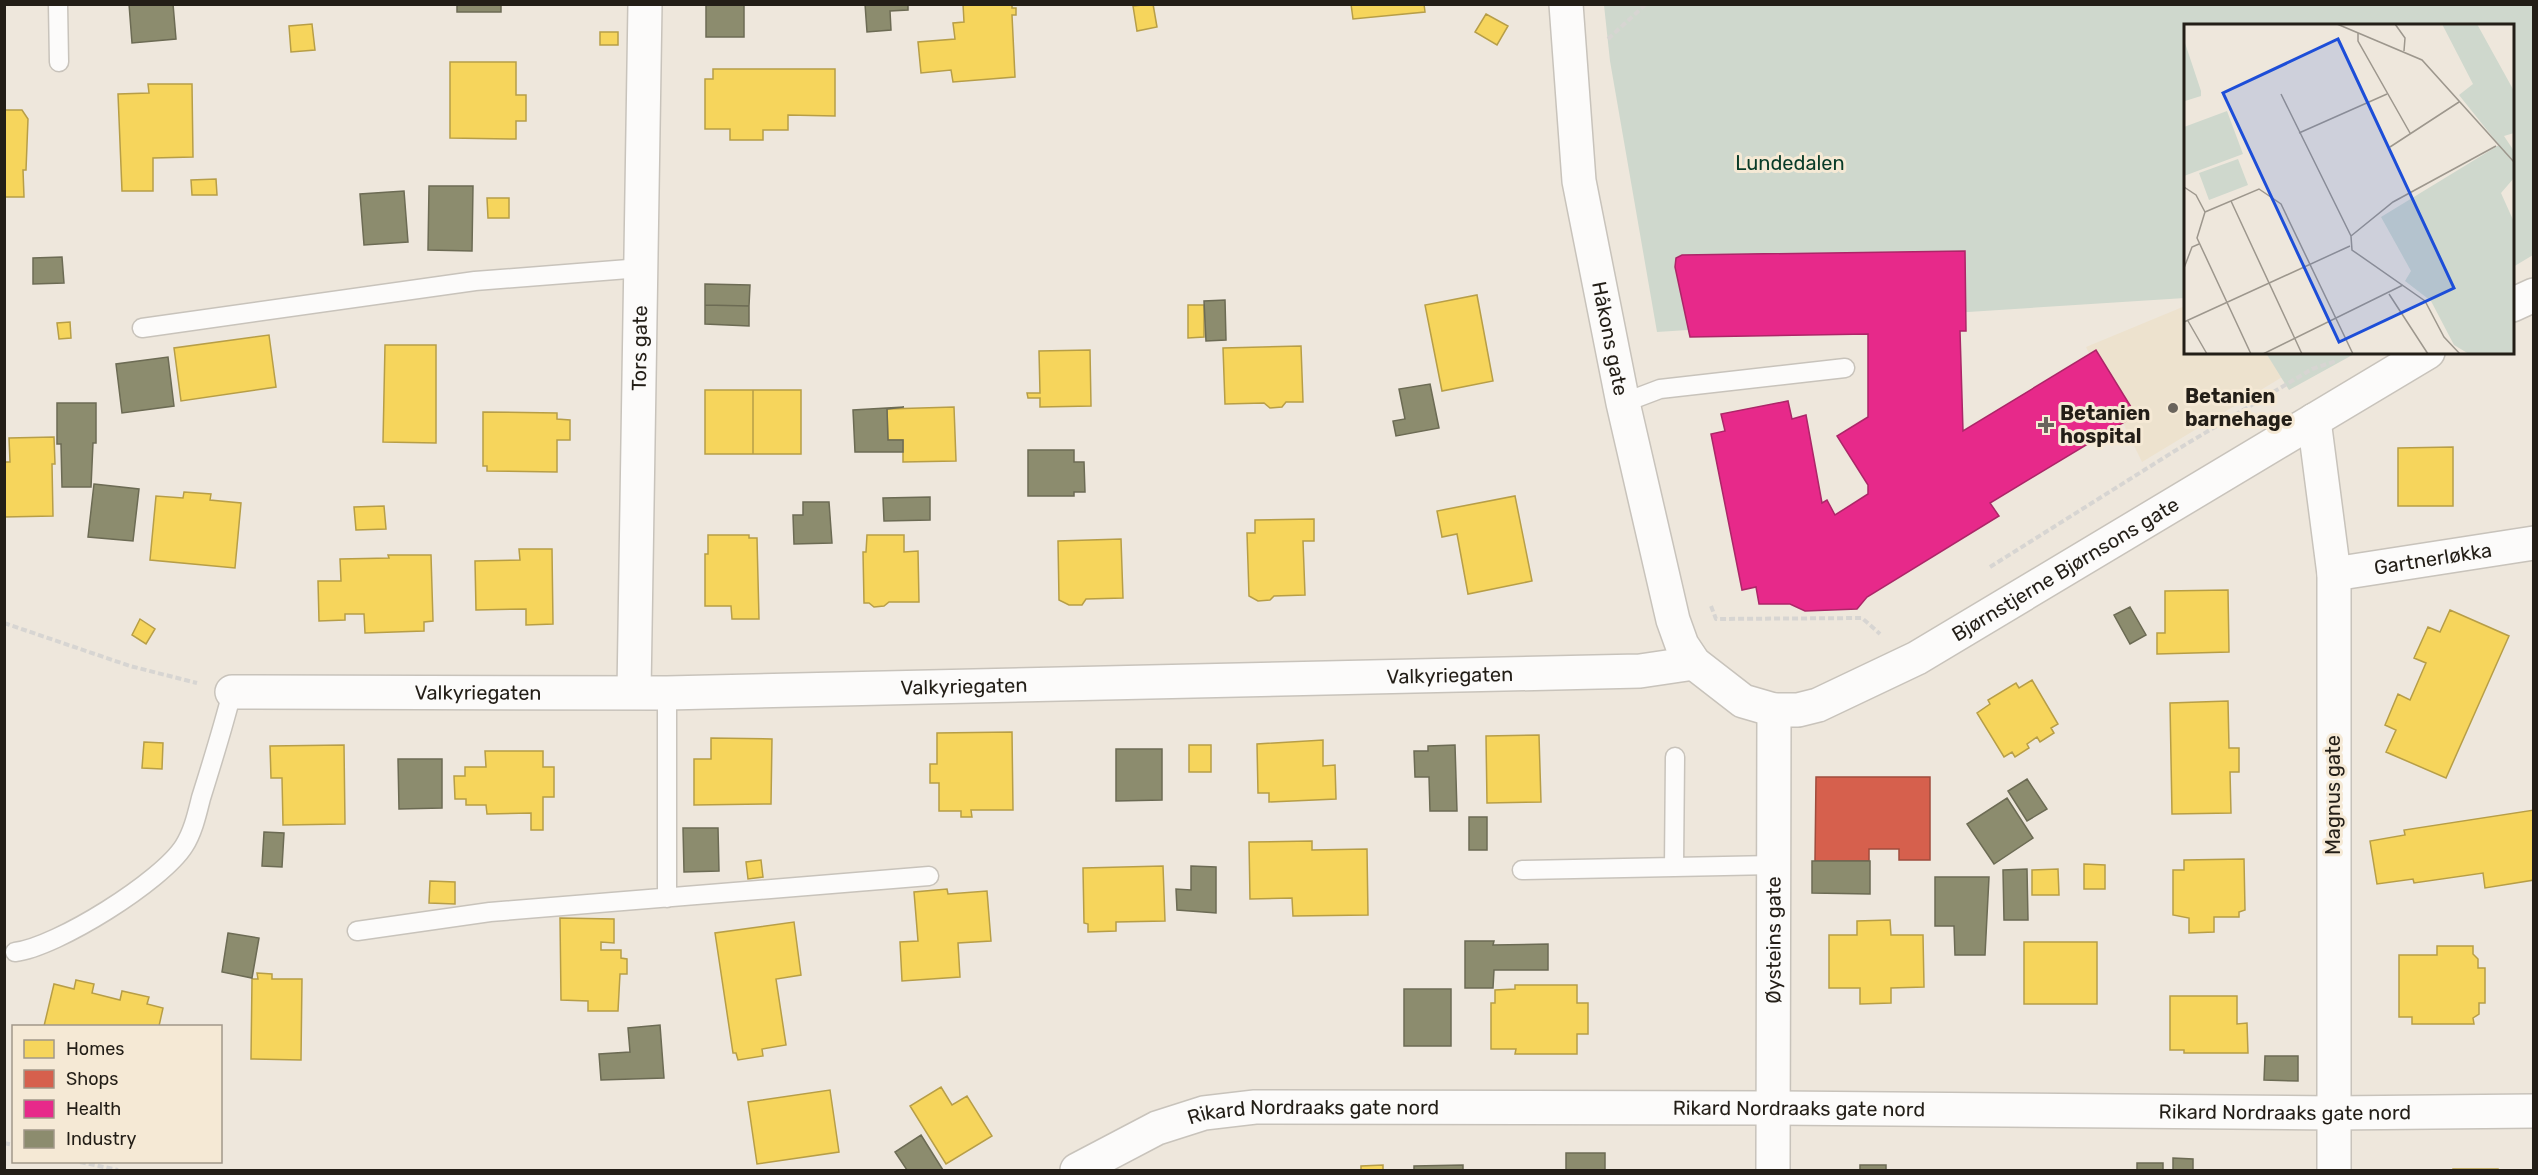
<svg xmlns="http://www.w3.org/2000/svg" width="2538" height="1175" viewBox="0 0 2538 1175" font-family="Rubik,sans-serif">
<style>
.built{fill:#ede2ce}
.green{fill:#cfd8cd}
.homes{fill:#f6d55c;stroke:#b79e47;stroke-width:1.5}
.shops{fill:#d6604d;stroke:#a04c3d;stroke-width:1.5}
.health{fill:#e7298a;stroke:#ac2668;stroke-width:1.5}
.industry{fill:#8c8c6e;stroke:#6c6b54;stroke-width:1.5}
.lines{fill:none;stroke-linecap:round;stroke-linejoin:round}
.service-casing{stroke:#c8c3bb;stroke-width:21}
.minor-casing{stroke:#c8c3bb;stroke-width:36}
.tertiary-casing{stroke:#c8c3bb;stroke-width:36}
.path{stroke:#d7d5d2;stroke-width:4;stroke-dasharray:6 3;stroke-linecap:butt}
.service{stroke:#fcfbfa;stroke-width:18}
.minor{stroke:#fcfbfa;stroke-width:33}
.tertiary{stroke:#fcfbfa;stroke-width:33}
.poi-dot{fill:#6a645c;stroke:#f5e9d5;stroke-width:2}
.labels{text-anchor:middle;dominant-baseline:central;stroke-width:6;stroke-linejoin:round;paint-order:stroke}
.park-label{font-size:20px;fill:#083b28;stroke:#f5e9d5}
.street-label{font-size:20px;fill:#231e17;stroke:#f5e9d5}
.poi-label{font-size:20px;font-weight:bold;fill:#231e17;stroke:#f5e9d5;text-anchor:start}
.inset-road{fill:none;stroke:#9d978d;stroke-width:1.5}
.view{fill:#1d4ed8;fill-opacity:0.15;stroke:#1d4ed8;stroke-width:3}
.inset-edge{fill:none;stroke:#231e17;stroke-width:3}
</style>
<rect width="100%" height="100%" fill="#eee7dc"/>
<!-- built -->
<path class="built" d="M2185,306L2186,352L2320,354L2142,462L2086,347Z"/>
<!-- green -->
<path class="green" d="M1604,5H2533V255L2513,267L2512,26H2186L2185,298L1657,332L1610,61Z
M2266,353H2356L2289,390Z"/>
<!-- homes -->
<path class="homes" d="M963,4H1012V8H1016V15H1012L1015,77L953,82L951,70L921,73L918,42L955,39L953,23L964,22Z
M1153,4L1157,27L1137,31L1133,6Z
M1351,4H1424L1425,12L1353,19Z
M1486,14L1508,26L1497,45L1475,32Z
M312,24L315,50L291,52L289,26Z
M600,32H618V45H600Z
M450,62H516V95H526V121H516V139L450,138Z
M713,69H835V116L788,115V130H763V140H730V129H705V79H713Z
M148,84H192L193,157L153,158V191H122L118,94L149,93Z
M4,110H22L28,119L26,170H23L24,197H4Z
M216,179L217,195H192L191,180Z
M487,198H509V218H488Z
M1477,295L1493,381L1442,391L1425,305Z
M1188,305H1204V337L1188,338Z
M70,322L71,338L59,339L57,323Z
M269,335L276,387L181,401L174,348Z
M385,345H436V443L383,442Z
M1301,346L1303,402H1286L1282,407L1270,408L1264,403L1225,404L1223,348Z
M1090,350L1091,406L1040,407V398H1028L1027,393H1040L1039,351Z
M705,390H753V454H705Z
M753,390H801V454H753Z
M954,407L956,461L903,462V440H888L887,409Z
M483,412L557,413V419L570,420V440H557V472L487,471V466H483Z
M54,437L55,464H52L53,516L4,517V462H10L9,438Z
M2453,447V506H2398V448Z
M184,492L211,494L210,500L241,503L235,568L150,560L156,496L183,498Z
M1515,496L1532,581L1468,594L1457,534L1442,537L1437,511Z
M384,506L386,529L356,530L354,507Z
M1314,519V541H1303L1305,595L1274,596L1270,600L1258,601L1249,596L1247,533H1255V520Z
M708,535H749V538H757L759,619H732L731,606H705V554H708Z
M867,535H904V552L918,551L919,602H889L884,606L874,607L869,603H864L863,552H866Z
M1121,539L1123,598L1086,599L1082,605H1069L1059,600L1058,541Z
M519,549H552L553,624L526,625V609L476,610L475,561L520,560Z
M388,555H431L433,621L424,622V631L365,633L364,614H345V620L319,621L318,581H341L340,559L389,558Z
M2228,590L2229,652L2157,654V633H2165V591Z
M2450,610L2509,636L2446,778L2386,752L2396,730L2385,725L2398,694L2410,700L2426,663L2414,658L2428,627L2440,632Z
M140,619L155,629L146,644L132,635Z
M2032,680L2058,724L2051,728L2054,733L2040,742L2037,737L2027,744L2029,748L2015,757L2012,752L2004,757L1977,713L1990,704L1988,700L2016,683L2019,688Z
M2228,701L2229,748H2239V772H2230L2231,813L2172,814L2170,703Z
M1012,732L1013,810H971L972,817H961V811H939V783H930V764H937V733Z
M1539,735L1541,802L1487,803L1486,736Z
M711,738L772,739L771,804L694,805V759H711Z
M1323,740V766L1335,765L1336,799L1269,802V793H1258L1257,744Z
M144,742L163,743L162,769L142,768Z
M344,745L345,824L283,825L282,778H271L270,746Z
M1189,745H1211V772H1189Z
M485,751H543V767H554V797H543V830H531V813L487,814L486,805H466V799H455L454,776H465V767H486Z
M2534,810V880L2485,888L2483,873L2414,883L2413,879L2377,884L2370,841L2405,835L2404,830Z
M1312,841V850L1367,849L1368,915L1293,916L1292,898L1250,899L1249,842Z
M2244,859L2245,910L2239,912V917H2214V932L2189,933V918L2173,915V870H2184V860Z
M761,860L763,877L748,879L746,862Z
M2084,864L2105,865V889H2084Z
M1163,866L1165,921L1116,922V931L1088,932V924L1084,923L1083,868Z
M2058,869L2059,895H2032V870Z
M430,881L455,882V904L429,903Z
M947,889L948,894L987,891L991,941L958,943L960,977L902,981L900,942L918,941L914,892Z
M560,918L614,919V943L601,942V950H621V958L627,959V974H620L618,1011H588V1001L561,1000Z
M1890,920L1891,935H1923L1924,987L1891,988V1003L1860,1004V988H1829V935H1857V921Z
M794,922L801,975L776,979L786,1045L762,1049L763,1056L738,1060L736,1053H733L715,933Z
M2024,942H2097V1004H2024Z
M2437,946H2473V954L2478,959V968H2485V1003H2479V1014L2473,1018L2474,1024H2412V1017H2399V955H2437Z
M257,973L272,974V979H302L301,1060L251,1059L252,979H258Z
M76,980L94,984L92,993L120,1000L122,991L149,997L147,1004L163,1008L159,1026H44L54,984L74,989Z
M1515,985H1577V1003H1588V1034H1577V1054H1515L1516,1049H1491V1003H1495V990L1515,989Z
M2170,996H2237V1024L2247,1023L2248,1053H2184V1050H2170Z
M941,1087L952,1105L967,1096L992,1136L946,1164L910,1106Z
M830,1090L839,1152L757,1164L748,1102Z
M1383,1165V1170H1361V1166Z
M2453,1169H2498V1170H2453Z"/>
<!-- shops -->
<path class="shops" d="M1816,777H1930V860H1899V849H1869V861H1815Z"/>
<!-- health -->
<path class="health" d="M1965,251L1966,331H1960L1963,431L2096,350L2136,415L1990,503L1999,516L1867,597L1857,609L1805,611L1790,604H1759L1756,587L1742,590L1711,434L1725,431L1721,414L1788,401L1792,419L1806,415L1822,503L1827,500L1835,515L1868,494V485L1837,436L1868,417V334L1690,337L1675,267L1676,258L1682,255Z"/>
<!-- industry -->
<path class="industry" d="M129,4H173L176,39L132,43Z
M457,4H501V12H457Z
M706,4H744V37H706Z
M865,4H908V10L890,11L891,30L867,32Z
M429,186H473L472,251L428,250Z
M404,191L408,242L364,245L360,194Z
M62,257L64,283L33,284V258Z
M705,284L750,285L749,306L705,305Z
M1225,300L1226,340L1206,341L1204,301Z
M705,305L749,306V326L705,324Z
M168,357L174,406L122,413L116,364Z
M1430,384L1439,428L1396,436L1393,421L1405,419L1399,389Z
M57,403H96V443H93L91,487H62L61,444H57Z
M904,407L887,409L888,440H903V452H855L853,410Z
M1028,450H1074V462H1084L1085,492H1074V496H1028Z
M94,484L139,489L133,541L88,537Z
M930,497V520L884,521L883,498Z
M803,502H829L832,543L794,544L793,515H803Z
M2130,607L2146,635L2130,644L2114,615Z
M1455,745L1457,811H1430L1429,777H1415L1414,751H1428V746Z
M1116,749H1162V800L1116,801Z
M398,759H442V808L399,809Z
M2027,779L2047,809L2027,821L2008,791Z
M2007,798L2033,838L1994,864L1967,824Z
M1469,817H1487V850H1469Z
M683,828H718L719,871L684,872Z
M264,832L284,833L282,867L262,866Z
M1812,861H1870V894L1812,893Z
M1191,866L1216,867V913L1177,910L1176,889L1191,890Z
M2027,869L2028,920H2004L2003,870Z
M1935,877H1989L1985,955H1955L1954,926H1935Z
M228,933L259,938L252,978L222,972Z
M1465,941H1494L1493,945L1548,944V970H1494L1493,988H1465Z
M1404,989H1451V1046H1404Z
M660,1025L664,1078L601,1080L599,1054L630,1052L628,1028Z
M2265,1056H2298V1081L2264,1080Z
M921,1135L943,1170H907L895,1152Z
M1566,1153H1605V1170H1566Z
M2173,1158L2193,1159V1170H2173Z
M2137,1163H2163V1170H2137Z
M1463,1165V1170H1414V1166Z
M1860,1165H1886V1170H1860Z"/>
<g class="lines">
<defs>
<path id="service" d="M58,4L59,62
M142,328L475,281L641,268
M1623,403L1660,389L1845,368
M1674,867L1675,757
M1522,870L1774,865
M667,898V693
M357,931L490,912L929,876
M15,952C57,947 162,881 184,846C193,832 197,814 201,798C212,763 223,728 232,692"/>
<g id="minor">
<path d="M2314,420L2334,574V1170"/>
<path id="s1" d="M2334,574L2534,543"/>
<path id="s2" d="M232,692L667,693L1640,671L1694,663"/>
<path id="s3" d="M634,692L645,4"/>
<path id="s4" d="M1077,1170L1157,1128L1204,1113L1255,1107L1773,1108L2333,1113L2534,1111"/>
<path id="s5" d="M1773,1170L1774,710"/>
</g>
<g id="tertiary">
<path id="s6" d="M1566,4L1579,181L1623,403L1673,620L1682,645L1694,663L1743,701L1774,710H1798L1818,705L1917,658L2428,352"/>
<path d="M2512,305L2534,295"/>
</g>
</defs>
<!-- service casing -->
<use href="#service" class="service-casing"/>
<!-- minor casing -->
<use href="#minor" class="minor-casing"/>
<!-- tertiary casing -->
<use href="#tertiary" class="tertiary-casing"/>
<!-- path -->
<path class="path" d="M1608,39L1646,4
M1990,567L2173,452L2312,369L2336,361
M1711,606L1716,619L1862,618L1880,634
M4,623L130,666L197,683
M4,1143L14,1145
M80,1162L118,1170"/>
<!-- service -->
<use href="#service" class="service"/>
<!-- minor -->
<use href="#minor" class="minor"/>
<!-- tertiary -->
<use href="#tertiary" class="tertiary"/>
</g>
<!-- markers -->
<g class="poi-dot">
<circle cx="2173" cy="408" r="6"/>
<path d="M2043 416h6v6h6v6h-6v6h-6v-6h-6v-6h6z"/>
</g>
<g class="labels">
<!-- park labels -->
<g class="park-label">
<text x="1790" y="163">Lundedalen</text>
</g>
<!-- street labels -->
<g class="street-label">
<text stroke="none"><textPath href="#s6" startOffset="338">Håkons gate</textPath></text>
<text stroke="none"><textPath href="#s3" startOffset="344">Tors gate</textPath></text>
<text stroke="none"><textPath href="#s1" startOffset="100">Gartnerløkka</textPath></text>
<text stroke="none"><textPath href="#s6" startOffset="1096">Bjørnstjerne Bjørnsons gate</textPath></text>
<text stroke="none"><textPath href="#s2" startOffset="1218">Valkyriegaten</textPath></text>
<text stroke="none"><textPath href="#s2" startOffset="732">Valkyriegaten</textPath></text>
<text stroke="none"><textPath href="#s2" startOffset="246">Valkyriegaten</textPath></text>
<text transform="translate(2333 795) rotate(-90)">Magnus gate</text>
<text stroke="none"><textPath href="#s5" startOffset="230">Øysteins gate</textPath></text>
<text stroke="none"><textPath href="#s4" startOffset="735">Rikard Nordraaks gate nord</textPath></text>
<text stroke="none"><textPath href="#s4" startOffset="1221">Rikard Nordraaks gate nord</textPath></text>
<text stroke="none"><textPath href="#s4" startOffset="249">Rikard Nordraaks gate nord</textPath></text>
</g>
<!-- poi labels -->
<g class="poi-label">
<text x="2185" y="396">Betanien<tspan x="2185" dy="23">barnehage</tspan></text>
<text x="2060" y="413">Betanien<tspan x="2060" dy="23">hospital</tspan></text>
</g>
</g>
<!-- overview -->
<g transform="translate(2184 24)">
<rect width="330" height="330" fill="#eee7dc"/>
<path d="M258,0H293L330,67V109L320,112L330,127V154L317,169L330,198V330H285L270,321L247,277L221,257L227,247L197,193L315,121L275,71L289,60ZM0,16L17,67V72L1,77L0,85ZM43,87L59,130L0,152V103ZM54,135L64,161L25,176L15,149Z" fill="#cfd8cd"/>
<path class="inset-road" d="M153,0L238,36L330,138M211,0L221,14L220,27M174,9V17L226,109M97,70L167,212M115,109L203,70M206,123L275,78M0,163L12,171L21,188M47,177L118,330M21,188L75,165L97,180L169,330M21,188L13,214L67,330M167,212L209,178L312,122M167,212L168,226L241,277L260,313L276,330M0,244L8,223L15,220M205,270L244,330M4,297L23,330M0,298L166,222M79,330L219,261"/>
<path class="view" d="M154,15L270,264L155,318L39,69Z"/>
<rect width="330" height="330" class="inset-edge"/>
</g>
<!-- border -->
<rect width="2538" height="1175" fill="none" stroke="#231e17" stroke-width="12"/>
<!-- legend -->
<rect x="12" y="1025" width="210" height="138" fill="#f5e9d5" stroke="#a19889" stroke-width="1.5"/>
<rect x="24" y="1040" width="30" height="18" fill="#f6d55c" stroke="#a19889" stroke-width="1.5"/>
<text x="66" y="1055" font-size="18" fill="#231e17">Homes</text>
<rect x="24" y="1070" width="30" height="18" fill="#d6604d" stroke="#a19889" stroke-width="1.5"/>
<text x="66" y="1085" font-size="18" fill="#231e17">Shops</text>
<rect x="24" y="1100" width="30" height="18" fill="#e7298a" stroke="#a19889" stroke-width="1.5"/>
<text x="66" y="1115" font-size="18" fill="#231e17">Health</text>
<rect x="24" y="1130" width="30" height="18" fill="#8c8c6e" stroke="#a19889" stroke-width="1.5"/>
<text x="66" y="1145" font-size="18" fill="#231e17">Industry</text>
</svg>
